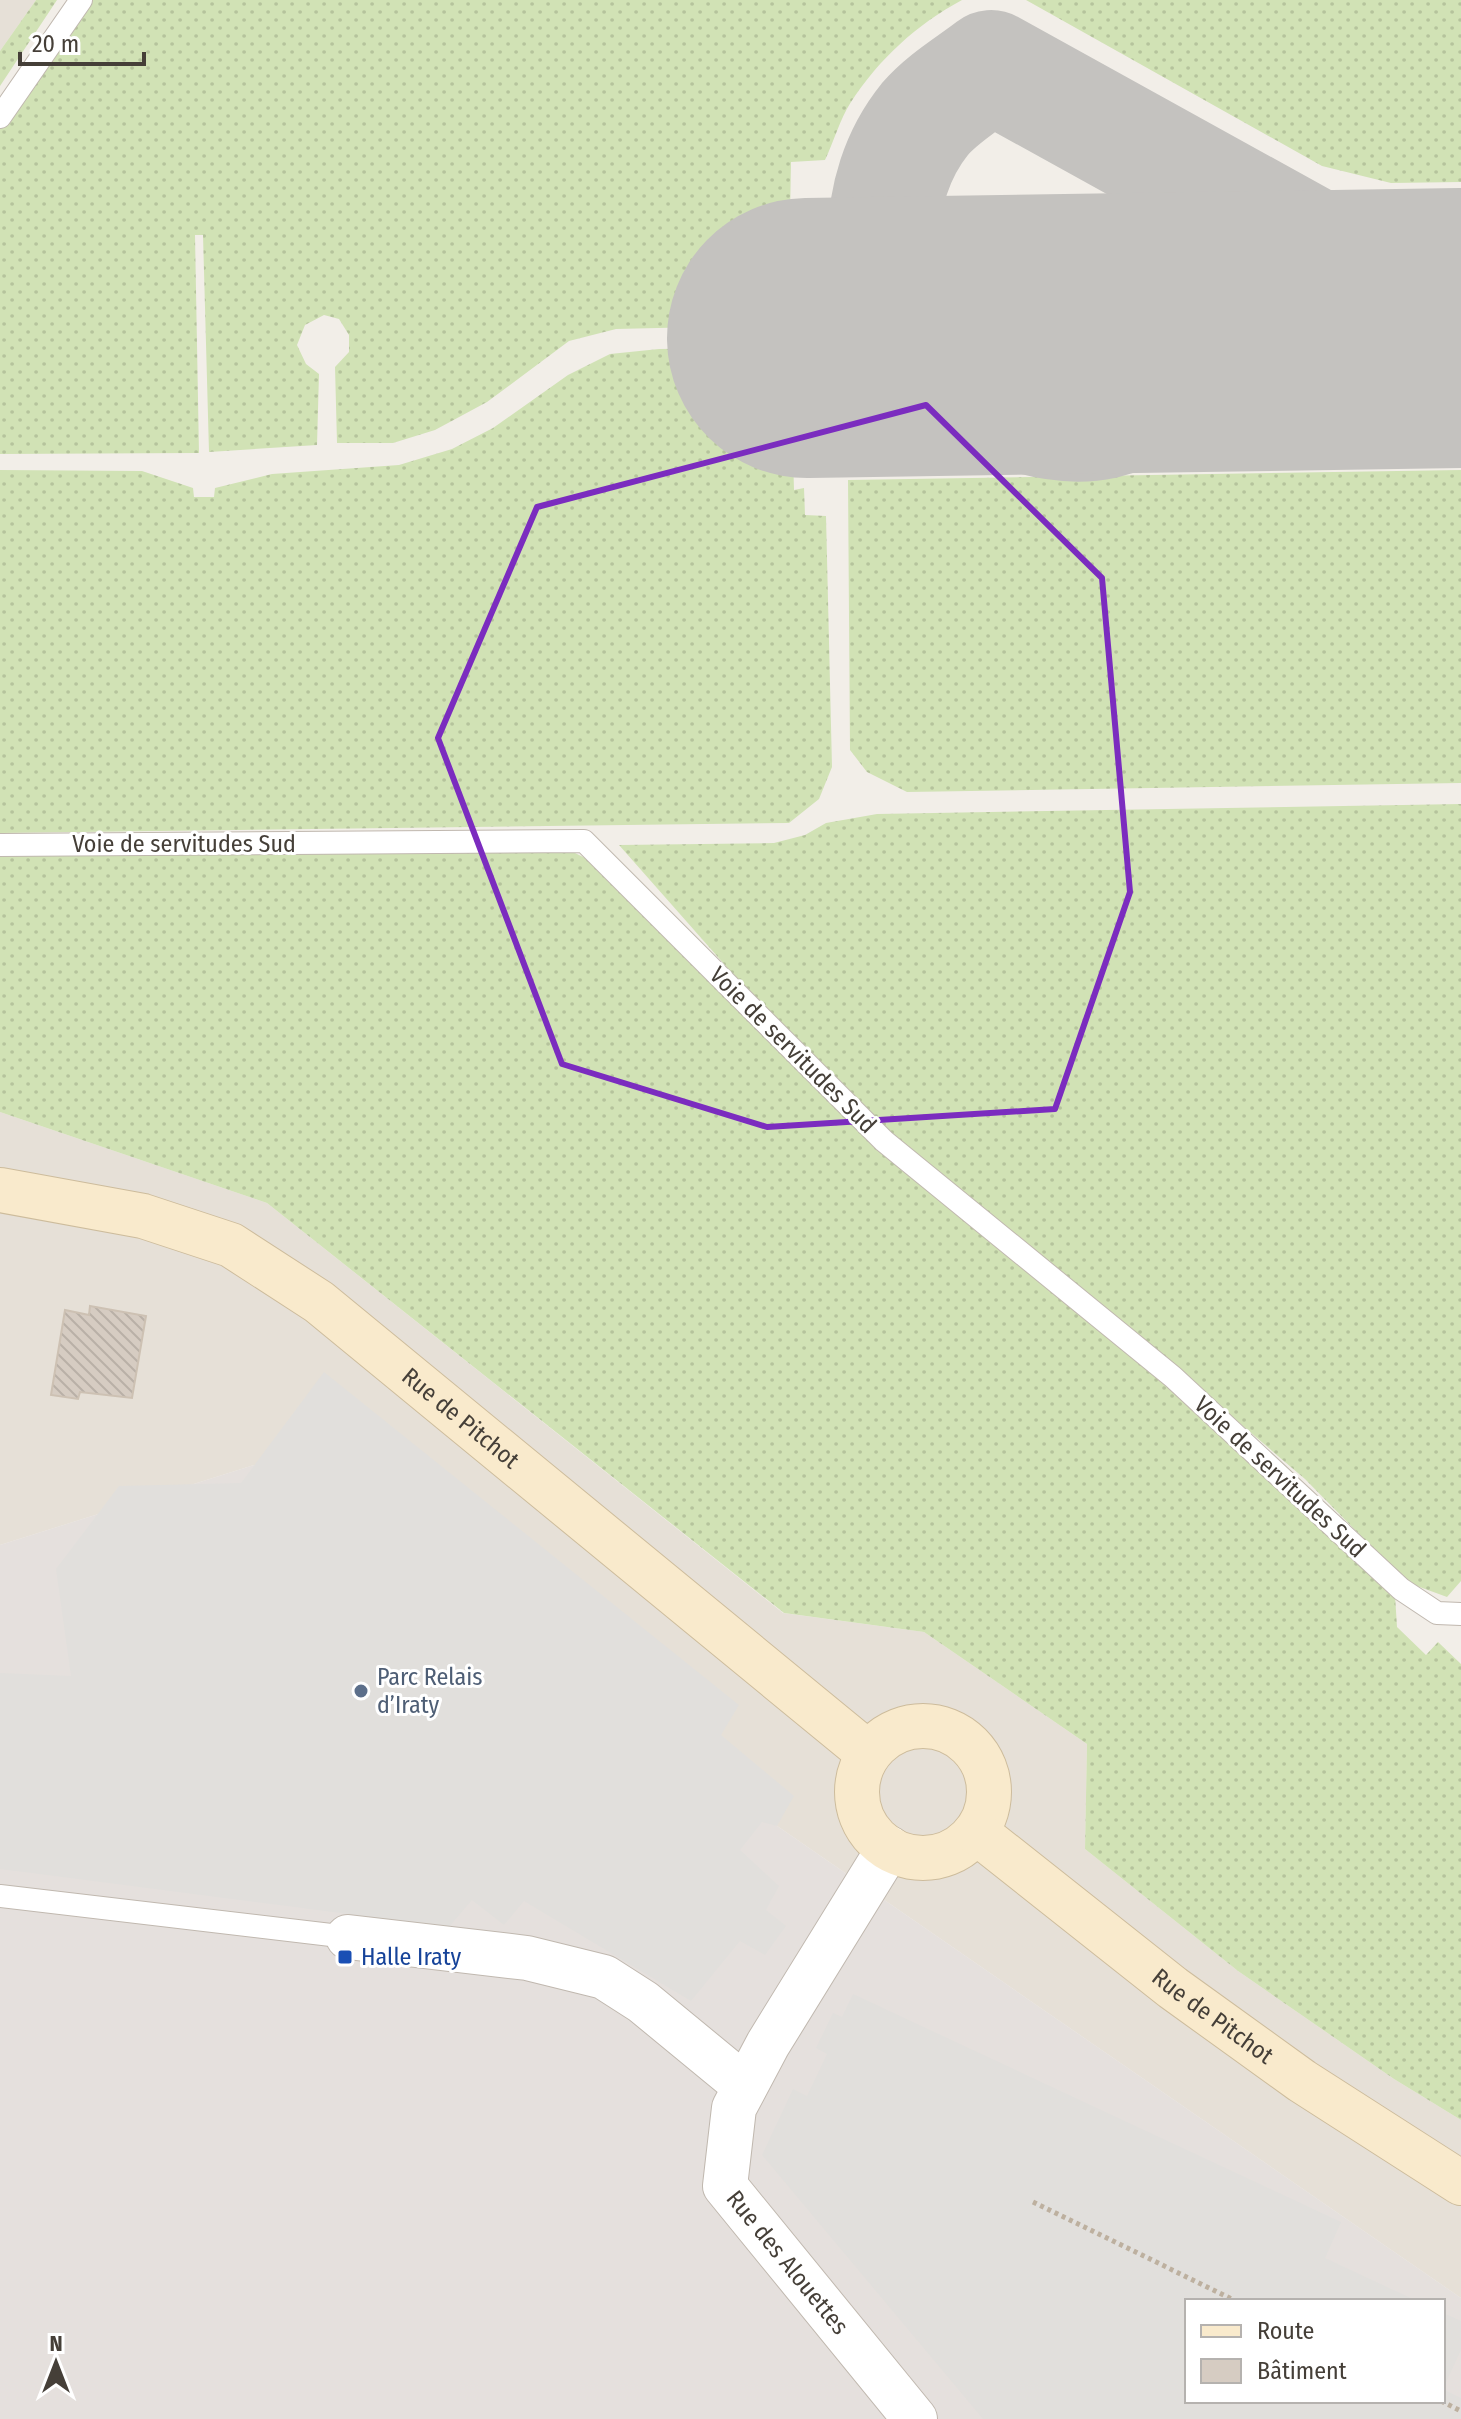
<svg xmlns="http://www.w3.org/2000/svg" width="1461" height="2419" viewBox="0 0 1461 2419" font-family="'Fira Sans Condensed',sans-serif">
<style>
.residential{fill:#e6e0d7}
.industrial{fill:#e5e0dd;fill-rule:evenodd}
.grass{fill:url(#grass-dots)}
.parking{fill:#e1dfdc}
.lines{fill:none;stroke-linecap:round;stroke-linejoin:round}
.taxiway{stroke:#c4c2bf;stroke-width:112}
.runway{stroke:#c4c2bf;stroke-width:280}
.building{fill:url(#building-back-hatch);stroke:#cdc1b3;stroke-width:2}
.lane-casing{stroke:#c0b8af;stroke-width:24}
.street-casing{stroke:#c0b8af;stroke-width:46}
.secondary-casing{stroke:#cdbc9c;stroke-width:46}
.path{stroke:#bdb09f;stroke-width:5;stroke-dasharray:4 4;stroke-linecap:butt}
.lane{stroke:#fff;stroke-width:22}
.street{stroke:#fff;stroke-width:44}
.secondary{stroke:#f9eacc;stroke-width:44}
.marked{fill:none;stroke:#7b2cbf;stroke-width:6;stroke-linejoin:round}
.service-dot{fill:#5c6f8a;stroke:#fff;stroke-width:3}
.transit-dot{fill:#1a4fb4;stroke:#fff;stroke-width:3}
.labels{text-anchor:middle;dominant-baseline:central;stroke-width:6;stroke-linejoin:round;paint-order:stroke}
.street-label{font-size:24px;fill:#453f38;stroke:#fff}
.service-label{font-size:24px;fill:#4e5e75;stroke:#fff;text-anchor:start}
.transit-label{font-size:24px;fill:#164399;stroke:#fff;text-anchor:start}
</style>
<defs>
<pattern id="grass-dots" width="8" height="8" patternUnits="userSpaceOnUse" patternTransform="scale(2)"><rect width="8" height="8" fill="#d1e2b5"/><path d="M2 2h.1M6 6h.1" fill="none" stroke="#b5c39c" stroke-width="1.8" stroke-linecap="round"/></pattern>
<pattern id="building-back-hatch" width="6" height="6" patternUnits="userSpaceOnUse" patternTransform="scale(2)"><rect width="6" height="6" fill="#d6ccc2"/><path d="M-1 5l2 2M0 0l6 6M5-1l2 2" fill="none" stroke="#b9b0a7"/></pattern>
</defs>
<rect width="100%" height="100%" fill="#f2eee8"/>
<!-- residential -->
<path class="residential" d="M0,0H36L0,51Z
M0,1112L267,1203L783,1613L924,1632L1087,1744L1085,1849L1238,1971L1394,2079L1461,2120V2298L254,1465L0,1545Z"/>
<!-- industrial -->
<path class="industrial" d="M254,1465L1461,2298V2419H0V1545ZM1187,2301H1443V2401H1187Z"/>
<!-- grass -->
<path class="grass" d="M36,0H57L0,86V51Z
M79,0H962C917,24 879,59 851,102C840,119 834,141 825,160L791,162L788,325L616,329L569,341L487,402L435,430L393,443H337L335,367L349,352V335L339,319L324,315L305,325L297,345L306,364L319,374L317,445L209,452L203,235H195L199,453L0,454V122Z
M1026,0H1461V182L1391,183L1322,166Z
M790,347L794,490L804,488L805,515L826,516L832,767L819,799L789,823L0,833V470L142,471L193,488L194,497H214L215,488L272,474L399,465L452,449L493,428L568,375L610,354L659,349Z
M1461,470V783L907,792L867,772L850,750L848,480Z
M1461,804V1581L1447,1597L1406,1582L1305,1479L1073,1281L913,1155L785,1033L619,845L774,843L805,835L826,823L877,814Z
M553,842L601,866L870,1142L1170,1388L1395,1595L1397,1627L1426,1655L1438,1642L1461,1664V2120L1394,2079L1238,1971L1085,1849L1087,1744L924,1632L784,1613L267,1203L0,1112V854Z"/>
<!-- parking -->
<path class="parking" d="M324,1372L739,1705L721,1735L794,1796L777,1826L762,1822L740,1850L779,1886L766,1910L786,1926L765,1955L740,1941L691,2001L524,1901L504,1925L472,1900L449,1927L0,1869V1673L71,1676L56,1569L119,1486L241,1483Z
M853,1994L1341,2222L1325,2258L1417,2301H1187V2401H1443V2389L1461,2398V2419H983L762,2155L793,2089L807,2096L827,2054L816,2048L833,2013L842,2017Z
M1443,2313L1461,2321V2350L1443,2389Z"/>
<g class="lines">
<!-- taxiway -->
<path class="taxiway" d="M1225,331C1216,344 1209,361 1198,371C1174,396 1137,415 1104,423C1049,435 969,403 932,364C869,298 869,188 925,119C943,98 969,83 991,66L1461,326"/>
<!-- runway -->
<path class="runway" d="M807,338L1461,328"/>
</g>
<!-- building -->
<path class="building" d="M90,1306L146,1316L132,1398L80,1392L78,1399L51,1395L65,1310L89,1315Z"/>
<g class="lines">
<defs>
<path id="lane" d="M0,117L81,0
M0,845L584,841L884,1141L1173,1377L1401,1589L1437,1613L1461,1614
M0,1896L348,1937"/>
<g id="street">
<path id="s1" d="M889,1848L768,2044L734,2108L725,2186L915,2419"/>
<path d="M348,1937L527,1958L604,1977L643,2002L745,2086"/>
</g>
<g id="secondary">
<path id="s2" d="M0,1190L143,1216L231,1245L319,1302L868,1753"/>
<circle cx="923" cy="1792" r="66"/>
<path id="s3" d="M976,1832L1173,1988L1302,2081L1461,2183"/>
</g>
</defs>
<!-- lane casing -->
<use href="#lane" class="lane-casing"/>
<!-- street casing -->
<use href="#street" class="street-casing"/>
<!-- secondary casing -->
<use href="#secondary" class="secondary-casing"/>
<!-- path -->
<path class="path" d="M1033,2202L1236,2301
M1441,2401L1461,2411"/>
<!-- lane -->
<use href="#lane" class="lane"/>
<!-- street -->
<use href="#street" class="street"/>
<!-- secondary -->
<use href="#secondary" class="secondary"/>
</g>
<!-- marked area -->
<path class="marked" d="M926,405L1102,578L1130,892L1055,1109L767,1127L562,1064L438,738L537,507Z"/>
<!-- markers -->
<circle class="service-dot" cx="361" cy="1691" r="8"/>
<rect class="transit-dot" x="337" y="1949" width="16" height="16" rx="4"/>
<g class="labels">
<!-- street labels -->
<g class="street-label">
<text x="184" y="844">Voie de servitudes Sud</text>
<text transform="translate(793 1050) rotate(45)">Voie de servitudes Sud</text>
<text stroke="none"><textPath href="#s2" startOffset="526">Rue de Pitchot</textPath></text>
<text transform="translate(1280 1477) rotate(43)">Voie de servitudes Sud</text>
<text stroke="none"><textPath href="#s3" startOffset="300">Rue de Pitchot</textPath></text>
<text stroke="none"><textPath href="#s1" startOffset="480">Rue des Alouettes</textPath></text>
</g>
<!-- service labels -->
<g class="service-label">
<text x="377" y="1677">Parc Relais<tspan x="377" dy="28">d’Iraty</tspan></text>
</g>
<!-- transit labels -->
<g class="transit-label">
<text x="361" y="1957">Halle Iraty</text>
</g>
</g>
<!-- legend -->
<rect x="1185" y="2299" width="260" height="104" fill="#ffffff" stroke="#b5b2af" stroke-width="2"/>
<rect x="1201" y="2325" width="40" height="12" fill="#f9eacc" stroke="#b5b2af" stroke-width="2"/>
<text x="1257" y="2339" font-size="24" fill="#453f38">Route</text>
<rect x="1201" y="2359" width="40" height="24" fill="#d6ccc2" stroke="#b5b2af" stroke-width="2"/>
<text x="1257" y="2379" font-size="24" fill="#453f38">Bâtiment</text>
<!-- north arrow -->
<g transform="translate(56 2363)" stroke="#ffffff" stroke-width="6" paint-order="stroke">
<path d="M0-6L14 30L0 20L-14 30Z" fill="#453f38"/>
<text y="-12" font-size="22" font-weight="bold" text-anchor="middle" fill="#453f38">N</text>
</g>
<!-- scale -->
<path d="M20 52v12h124v-12" fill="none" stroke="#453f38" stroke-width="4"/>
<text x="32" y="52" font-size="24" fill="#453f38" stroke="#ffffff" stroke-width="6" paint-order="stroke">20 m</text>
</svg>
